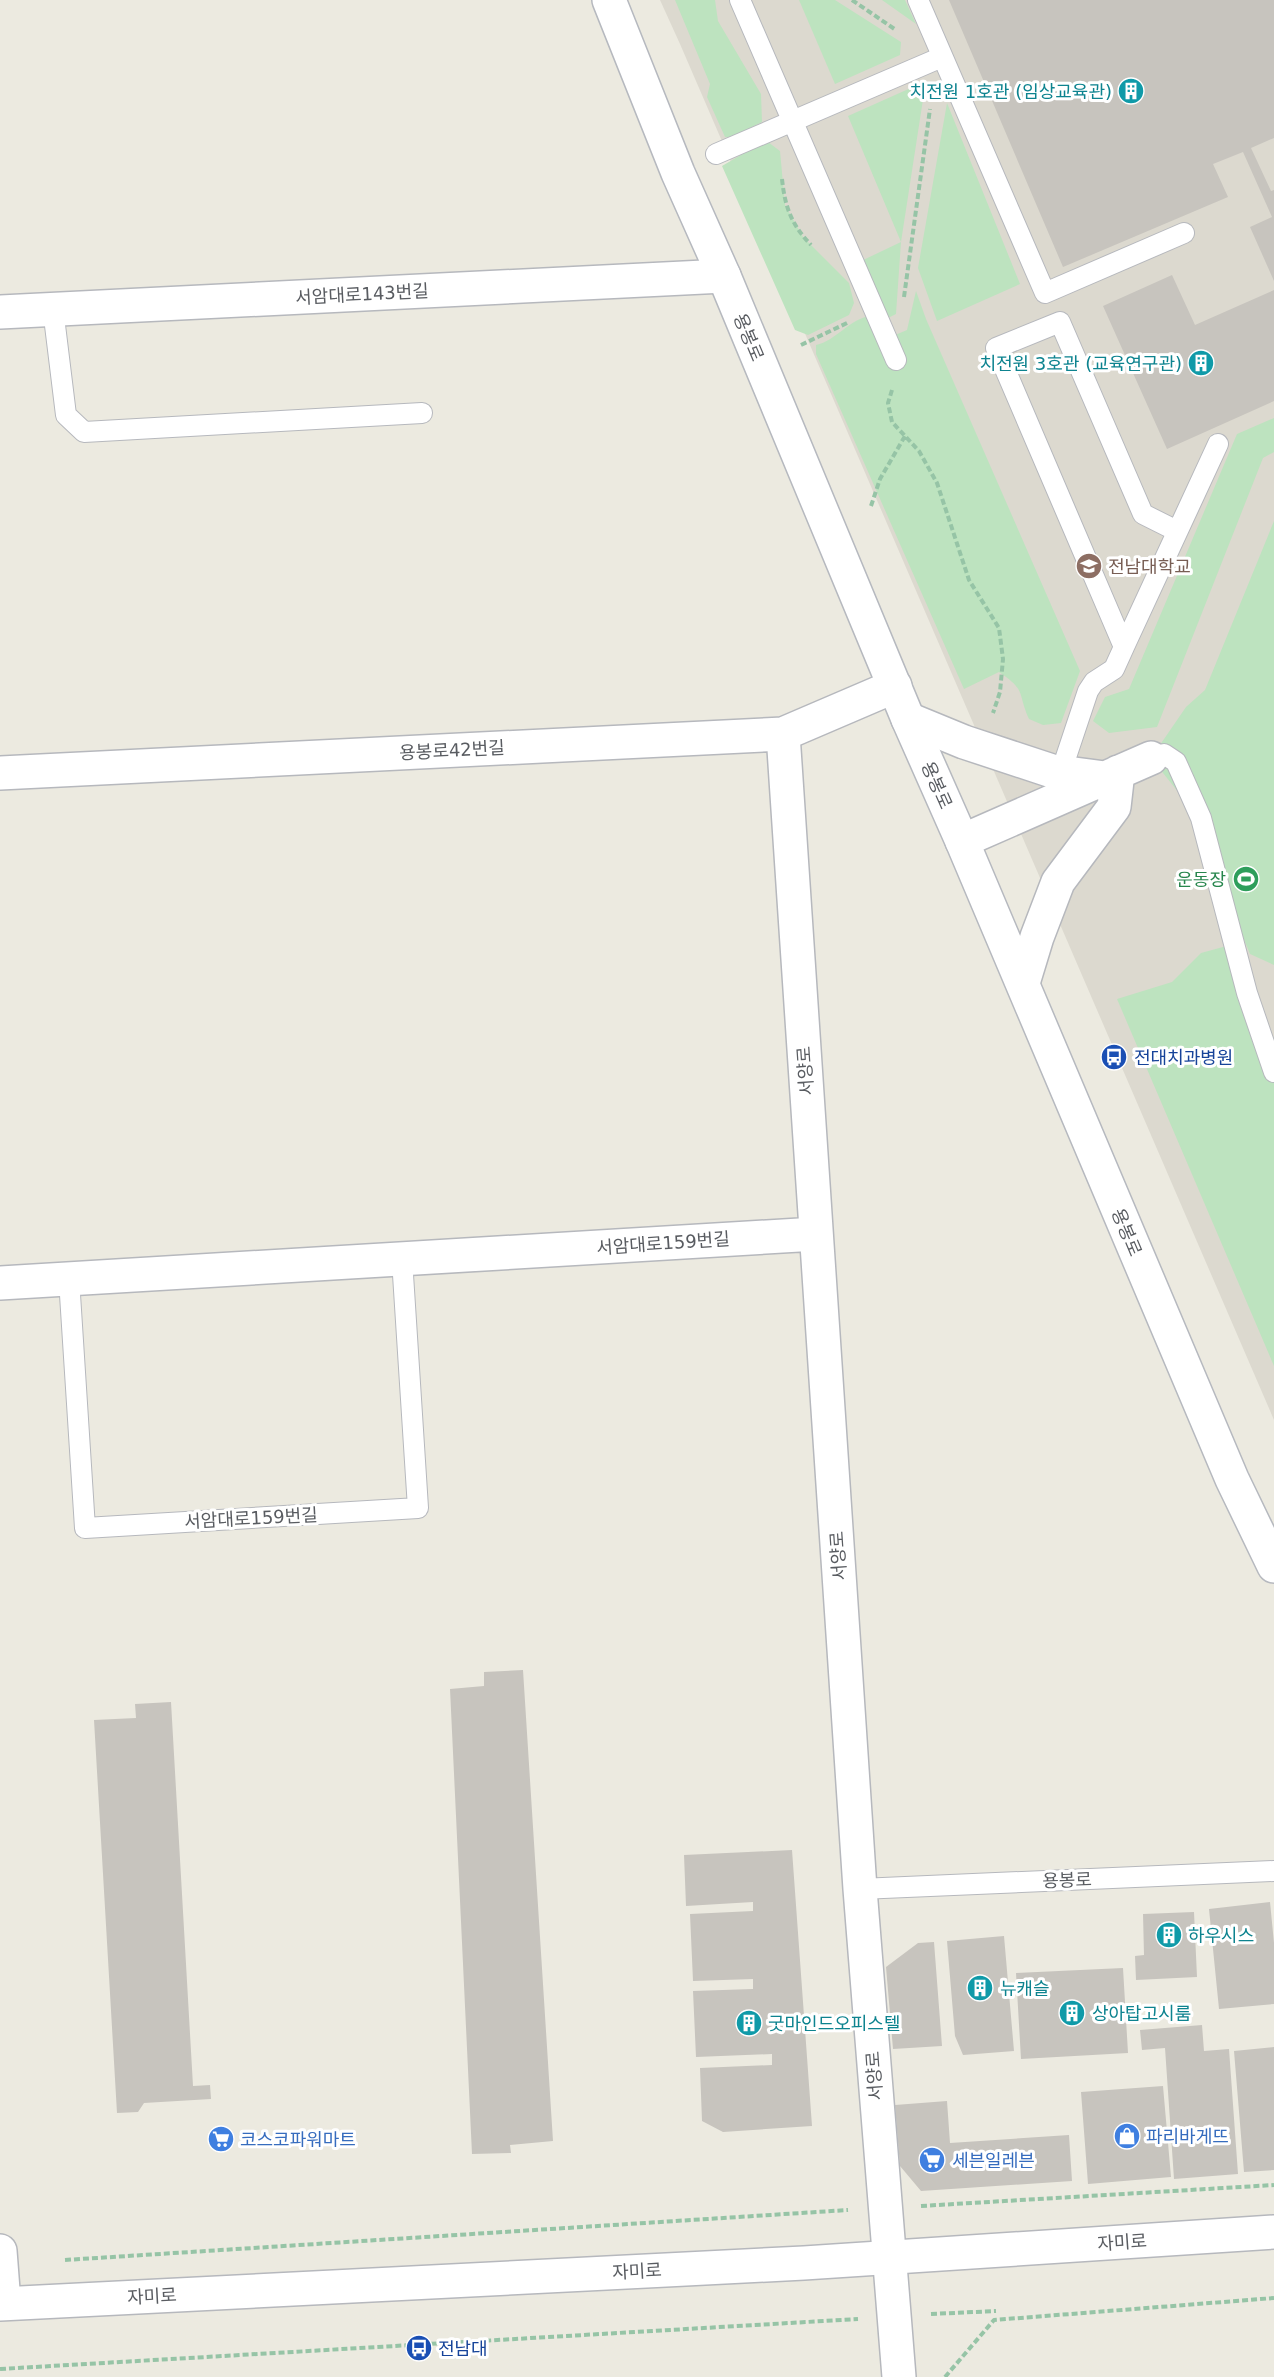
<svg xmlns="http://www.w3.org/2000/svg" width="1274" height="2377" viewBox="0 0 1274 2377" font-family="'DejaVu Sans','Noto Sans KR',sans-serif">
<style>
.education{fill:#dcd9cf}
.green{fill:#bde3bf}
.building{fill:#c7c4be}
.lines{fill:none;stroke-linecap:round;stroke-linejoin:round}
.service-casing{stroke:#b6b8bd;stroke-width:22}
.minor-casing{stroke:#b6b8bd;stroke-width:36}
.tertiary-casing{stroke:#b6b8bd;stroke-width:36}
.secondary-casing{stroke:#b6b9bf;stroke-width:36}
.path{stroke:#96c4a6;stroke-width:4;stroke-dasharray:6 3;stroke-linecap:butt}
.service{stroke:#fff;stroke-width:20}
.minor{stroke:#fff;stroke-width:33}
.tertiary{stroke:#fff;stroke-width:33}
.secondary{stroke:#fff;stroke-width:33}
.labels{text-anchor:middle;dominant-baseline:central;stroke-width:6;stroke-linejoin:round;paint-order:stroke}
.culture-label{font-size:18px;fill:#0d838f;stroke:#fff;text-anchor:start}
.street-label{font-size:18px;fill:#595c61;stroke:#fff}
.education-label{font-size:18px;fill:#785e54;stroke:#fff;text-anchor:start}
.leisure-label{font-size:18px;fill:#27864d;stroke:#fff;text-anchor:end}
.transit-label{font-size:18px;fill:#164399;stroke:#fff;text-anchor:start}
.shop-label{font-size:18px;fill:#366cbe;stroke:#fff;text-anchor:start}
</style>
<rect width="100%" height="100%" fill="#eceae0"/>
<!-- education -->
<path class="education" d="M660,0H1274V1420L680,44Z"/>
<!-- green -->
<path class="green" d="M675,0H715L718,21L761,94L762,122L732,137H725L707,97L710,84Z
M799,0H835L901,42L900,55L835,84Z
M882,0H905L916,24Z
M913,87L924,93L901,242L896,314L884,320L859,262L901,242L848,116Z
M947,103L1020,284L937,321L918,268Z
M768,142L780,151L785,205L803,237L849,283L854,303L849,315L808,335L795,330L722,166L746,152Z
M916,291L926,319L1080,671L1061,723L1043,725L1029,719C1017,692 1027,691 999,672L964,689L816,354V345C836,341 849,319 870,316L881,341L907,330Z
M1274,418V452L1263,458L1157,727L1109,733L1093,721L1105,697L1129,689L1237,434Z
M1274,521V965L1250,954L1187,803L1151,758L1186,707L1205,690Z
M1234,944L1274,1072V1366L1117,999L1172,982L1201,953Z"/>
<!-- building -->
<path class="building" d="M949,0H1274V138L1251,148L1271,191L1274,190V281L1250,227L1272,217L1243,152L1213,164L1228,197L1063,267Z
M1172,275L1195,325L1274,290V401L1167,449L1103,306Z
M523,1670L553,2141L510,2145L511,2153L472,2154L450,1689L484,1686V1672Z
M171,1702L193,2086L210,2085L211,2099L144,2103L138,2112L117,2113L94,1720L136,1718L135,1704Z
M792,1850L812,2126L723,2132L702,2121L700,2068L772,2065V2054L696,2057L693,1991L753,1989V1979L693,1981L690,1914L753,1911V1902L686,1906L684,1855Z
M1270,1902L1274,1943V2004L1219,2009L1209,1909Z
M1194,1912L1197,1977L1136,1980L1135,1956L1144,1955L1143,1914Z
M1004,1936L1014,2051L963,2055L955,2036L947,1941Z
M934,1942L942,2046L893,2049L886,1967L918,1943Z
M1123,1968L1128,2053L1021,2059L1016,1973Z
M1202,2025L1204,2051L1229,2049L1238,2174L1174,2179L1165,2048L1142,2050L1140,2030Z
M1274,2047V2170L1244,2172L1234,2051Z
M1163,2086L1171,2177L1088,2184L1081,2092Z
M947,2101L950,2143L1069,2135L1072,2181L921,2191L900,2166L895,2105Z"/>
<g class="lines">
<defs>
<path id="service" d="M740,0L896,360
M918,0L1045,293L1184,233
M716,154L942,57
M53,309L66,415L84,432L422,413
M1124,647L1218,444
M1151,758L1164,754L1176,762L1201,818L1247,993L1274,1072
M1061,772L1088,691L1094,682L1114,669L1124,647L996,348L1060,322L1143,514L1177,531
M69,1279L85,1528L418,1508L402,1259
M860,1889L1274,1871"/>
<path id="minor" d="M0,312L724,276
M908,719L964,742L1052,771L1105,778
M783,734L860,1889L899,2377
M0,773L783,734L895,686
M962,841L1151,758
M1023,983L1037,937L1058,882L1114,807L1118,772
M0,1283L816,1234
M0,2251L4,2303"/>
<path id="tertiary" d="M0,2304L804,2263L1274,2232"/>
<path id="secondary" d="M609,0L678,173L724,276L908,719L962,841L1232,1479L1274,1566"/>
</defs>
<!-- service casing -->
<use href="#service" class="service-casing"/>
<!-- minor casing -->
<use href="#minor" class="minor-casing"/>
<!-- tertiary casing -->
<use href="#tertiary" class="tertiary-casing"/>
<!-- secondary casing -->
<use href="#secondary" class="secondary-casing"/>
<!-- path -->
<path class="path" d="M852,0L896,30
M782,179C785,207 791,224 811,245
M904,297L930,109
M801,345L847,323
M892,390L888,403L892,422L919,451L937,483L969,580L999,628L1003,659L1000,692L993,713
M871,506L880,479L905,436
M921,2206L1274,2185
M65,2260L848,2210
M931,2314L996,2311
M0,2369L858,2319
M945,2377L994,2320L1274,2298"/>
<!-- service -->
<use href="#service" class="service"/>
<!-- minor -->
<use href="#minor" class="minor"/>
<!-- tertiary -->
<use href="#tertiary" class="tertiary"/>
<!-- secondary -->
<use href="#secondary" class="secondary"/>
</g>
<!-- icons -->
<defs>
<symbol id="building-disc" viewBox="-11 -11 22 22"><circle r="9.5" fill="#0f9aa8" stroke="#fff"/><path d="M-4-6H4V6H1V3H-1V6H-4ZM-2.5-4.3h1.7v1.8h-1.7ZM.8-4.3h1.7v1.8H.8ZM-2.5-1h1.7V.8h-1.7ZM.8-1h1.7V.8H.8Z" fill="#fff"/></symbol>
<symbol id="university-disc" viewBox="-11 -11 22 22"><circle r="9.5" fill="#8d6e63" stroke="#fff"/><path d="M0-5L7-2L0 1L-7-2ZM-4 1L0 2.5L4 1V4Q0 6-4 4Z" fill="#fff"/></symbol>
<symbol id="stadium-disc" viewBox="-11 -11 22 22"><circle r="9.5" fill="#2e9e5b" stroke="#fff"/><path d="M0-5a6.5 5 0 1 0 0 10a6.5 5 0 1 0 0-10ZM-3.5-1.8h7v3.6h-7Z" fill="#fff"/></symbol>
<symbol id="bus-disc" viewBox="-11 -11 22 22"><circle r="9.5" fill="#1a4fb4" stroke="#fff"/><path d="M-5-6H5V4H4V6H2V4H-2V6H-4V4H-5ZM-3.5-4V0h7V-4ZM-3.5 1.2v1.5H-2V1.2ZM2 1.2v1.5H3.5V1.2Z" fill="#fff"/></symbol>
<symbol id="shop-disc" viewBox="-11 -11 22 22"><circle r="9.5" fill="#3f7fe0" stroke="#fff"/><path d="M-5-2.5h2.3a2.7 3.5 0 0 1 5.4 0H5L5.5 6h-11ZM-1.5-2.5h3a1.5 2.3 0 0 0-3 0Z" fill="#fff"/></symbol>
<symbol id="supermarket-disc" viewBox="-11 -11 22 22"><circle r="9.5" fill="#3f7fe0" stroke="#fff"/><path d="M-6-5.5h2.5l.6 2H6L4.5 2H-2.5L-4.4-4H-6ZM-1.5 3.2a1.3 1.3 0 1 0 .1 0ZM3 3.2a1.3 1.3 0 1 0 .1 0Z" fill="#fff"/></symbol>
</defs>
<g fill-rule="evenodd">
<use href="#building-disc" x="1116" y="76" width="30" height="30"/>
<use href="#building-disc" x="1186" y="348" width="30" height="30"/>
<use href="#university-disc" x="1074" y="551" width="30" height="30"/>
<use href="#stadium-disc" x="1231" y="864" width="30" height="30"/>
<use href="#bus-disc" x="1099" y="1042" width="30" height="30"/>
<use href="#building-disc" x="1154" y="1920" width="30" height="30"/>
<use href="#building-disc" x="965" y="1973" width="30" height="30"/>
<use href="#building-disc" x="1057" y="1998" width="30" height="30"/>
<use href="#building-disc" x="734" y="2008" width="30" height="30"/>
<use href="#shop-disc" x="1112" y="2121" width="30" height="30"/>
<use href="#supermarket-disc" x="206" y="2124" width="30" height="30"/>
<use href="#supermarket-disc" x="917" y="2145" width="30" height="30"/>
<use href="#bus-disc" x="404" y="2333" width="30" height="30"/>
</g>
<g class="labels">
<!-- culture labels -->
<g class="culture-label">
<text x="1112" y="91" text-anchor="end">치전원 1호관 (임상교육관)</text>
<text x="1182" y="363" text-anchor="end">치전원 3호관 (교육연구관)</text>
<text x="1188" y="1935">하우시스</text>
<text x="1000" y="1988">뉴캐슬</text>
<text x="1092" y="2013">상아탑고시룸</text>
<text x="768" y="2023">굿마인드오피스텔</text>
</g>
<!-- street labels -->
<g class="street-label">
<text transform="translate(362 294) rotate(-3)">서암대로143번길</text>
<text transform="translate(749 337) rotate(67)">용봉로</text>
<text transform="translate(452 750) rotate(-3)">용봉로42번길</text>
<text transform="translate(937 785) rotate(66)">용봉로</text>
<text transform="translate(805 1071) rotate(-94)">서양로</text>
<text transform="translate(1127 1232) rotate(67)">용봉로</text>
<text transform="translate(663 1243) rotate(-4)">서암대로159번길</text>
<text transform="translate(251 1518) rotate(-3)">서암대로159번길</text>
<text transform="translate(838 1556) rotate(-94)">서양로</text>
<text transform="translate(1067 1880) rotate(-2)">용봉로</text>
<text transform="translate(874 2076) rotate(-94)">서양로</text>
<text transform="translate(1122 2242) rotate(-4)">자미로</text>
<text transform="translate(637 2271) rotate(-3)">자미로</text>
<text transform="translate(152 2296) rotate(-3)">자미로</text>
</g>
<!-- education labels -->
<g class="education-label">
<text x="1108" y="566">전남대학교</text>
</g>
<!-- leisure labels -->
<g class="leisure-label">
<text x="1226" y="879">운동장</text>
</g>
<!-- transit labels -->
<g class="transit-label">
<text x="1134" y="1057">전대치과병원</text>
<text x="438" y="2348">전남대</text>
</g>
<!-- shop labels -->
<g class="shop-label">
<text x="1146" y="2136">파리바게뜨</text>
<text x="240" y="2139">코스코파워마트</text>
<text x="952" y="2160">세븐일레븐</text>
</g>
</g>
</svg>
